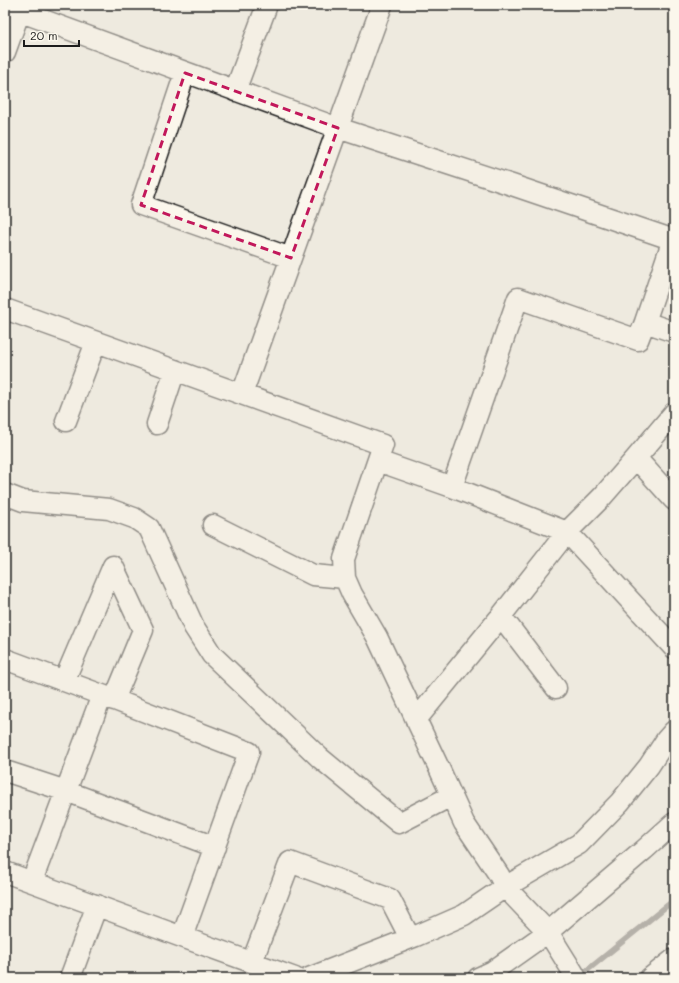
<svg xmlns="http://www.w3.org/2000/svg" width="679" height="983" viewBox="0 0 679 983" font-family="Mali,sans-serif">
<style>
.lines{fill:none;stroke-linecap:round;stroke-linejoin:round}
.stream{stroke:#6f6d69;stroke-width:5.5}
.minor-casing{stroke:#1c1c1c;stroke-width:23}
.minor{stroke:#fbf7ec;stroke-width:20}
.marked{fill:none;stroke:#c2185b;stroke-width:3;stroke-dasharray:8 5;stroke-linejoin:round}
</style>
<rect width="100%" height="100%" fill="#eeeadf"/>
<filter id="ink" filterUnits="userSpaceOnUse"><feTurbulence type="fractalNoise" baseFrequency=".025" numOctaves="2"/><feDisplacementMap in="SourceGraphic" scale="8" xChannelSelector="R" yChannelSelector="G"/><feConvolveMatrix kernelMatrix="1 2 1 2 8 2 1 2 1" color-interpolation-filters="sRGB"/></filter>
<g filter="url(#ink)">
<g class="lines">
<!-- stream -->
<path class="stream" d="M579,977L674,900"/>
<defs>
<path id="minor" d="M5,6L338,128L512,185L674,240
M5,52L22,5
M185,73L141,205L291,258
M235,91L267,5
M673,239L645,322L674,332
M5,309L383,445L344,559L345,578L352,594L377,637L439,768L464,823L499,875L505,887L548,932L573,972L576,978
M242,394L382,5
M66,421L96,342
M157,424L175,370
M636,458L674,500
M378,461L452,487L567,532L674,648
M452,487L518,298L638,340L645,322
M5,494L23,501L109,509L134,518L149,528L194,627L212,655L320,758L399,823L451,796
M213,525L313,575L345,578
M501,616L556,688
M5,659L102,695L249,752L182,937L5,872
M64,681L113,566L143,630L114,700
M416,720L501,616L567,532L602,497L636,458L674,413
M5,771L66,791L215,847
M32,881L102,695
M182,937L295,978
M252,962L290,862L390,899L410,938
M70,978L97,905
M309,978L416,936L464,915L505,887L579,844L620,802L649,766L666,740L674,731
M478,978L493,971L548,932L644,850L674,823
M650,978L674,959"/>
</defs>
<!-- minor casing -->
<use href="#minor" class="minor-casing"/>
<!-- minor -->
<use href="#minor" class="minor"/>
</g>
</g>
<!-- marked area -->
<path d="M0 0H679V983H0ZM185,73L338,128L291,258L141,205Z" fill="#eeeadf" fill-opacity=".55" fill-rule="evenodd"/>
<path class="marked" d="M185,73L338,128L291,258L141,205Z"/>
<!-- margin -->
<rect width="679" height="983" fill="none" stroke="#fbf7ec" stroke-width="20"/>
<rect x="10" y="10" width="659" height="963" fill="none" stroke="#1c1c1c" stroke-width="1.5" filter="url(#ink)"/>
<!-- scale -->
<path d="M24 40v6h55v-6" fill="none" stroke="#1c1c1c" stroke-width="2"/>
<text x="30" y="40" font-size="12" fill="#1c1c1c" stroke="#fbf7ec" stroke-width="3" paint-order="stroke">20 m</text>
</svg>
